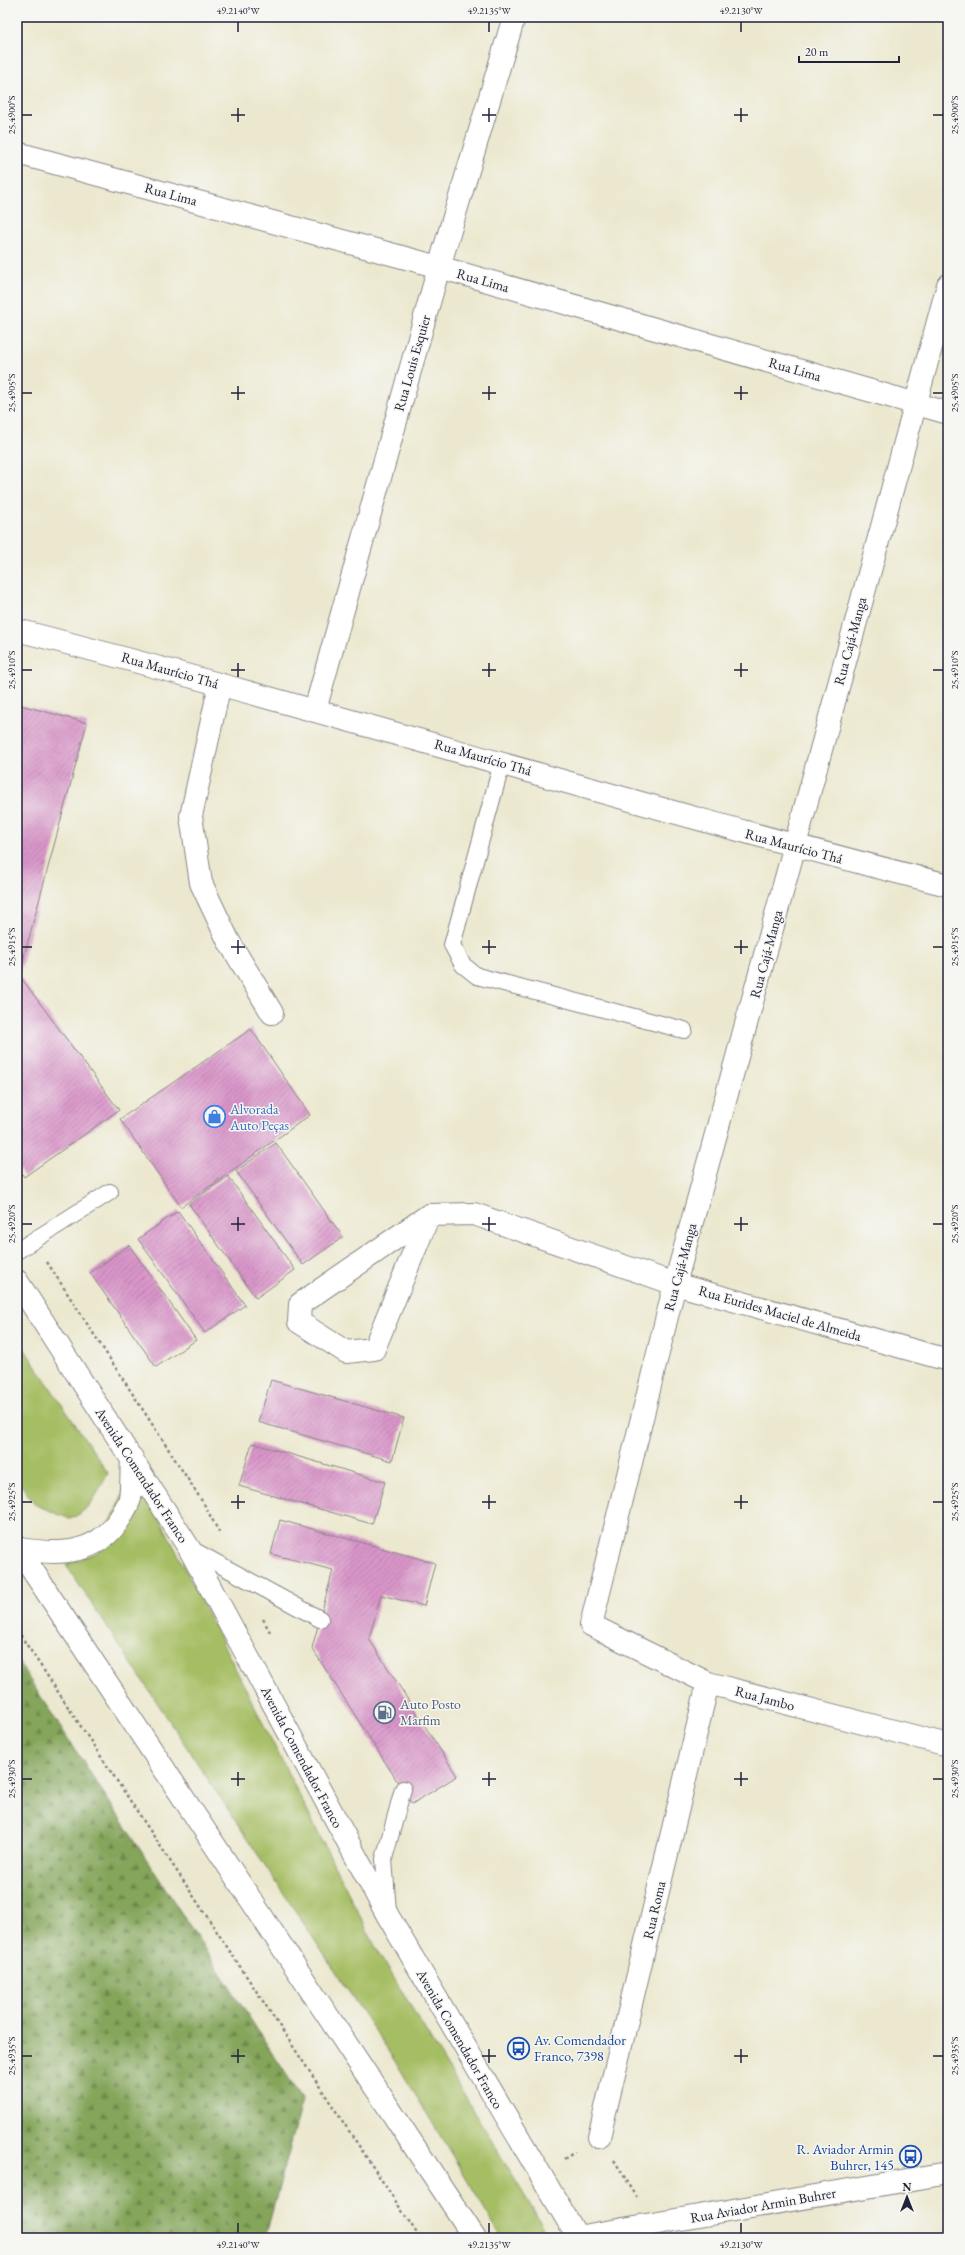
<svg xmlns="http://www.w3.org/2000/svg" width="965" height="2255" viewBox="0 0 965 2255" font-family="'EB Garamond',serif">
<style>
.grass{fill:#a6be64;stroke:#647050}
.forest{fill:url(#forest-firs);stroke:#53644a}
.building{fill:url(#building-hatch)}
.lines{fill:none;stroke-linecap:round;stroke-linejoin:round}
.lane-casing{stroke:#878585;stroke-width:18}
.street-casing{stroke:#878585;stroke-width:24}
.highway-casing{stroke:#878585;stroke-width:24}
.path{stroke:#878585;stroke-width:2.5;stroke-dasharray:3 3;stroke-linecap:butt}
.lane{stroke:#fff;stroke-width:16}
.street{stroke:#fff;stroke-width:22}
.highway{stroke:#fff;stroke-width:22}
.ticks{fill:none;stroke:#22223b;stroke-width:1.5}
.labels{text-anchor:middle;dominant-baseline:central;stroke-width:3;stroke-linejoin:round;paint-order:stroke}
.street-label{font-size:14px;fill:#22223b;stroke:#f6f6f2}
.shop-label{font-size:14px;fill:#366cbe;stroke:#f6f6f2;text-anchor:start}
.service-label{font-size:14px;fill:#4e5e75;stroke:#f6f6f2;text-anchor:start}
.transit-label{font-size:14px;fill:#164399;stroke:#f6f6f2;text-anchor:start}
.neatline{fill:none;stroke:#22223b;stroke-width:1.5}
.ticks-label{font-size:10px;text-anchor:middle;fill:#22223b}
</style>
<defs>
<pattern id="forest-firs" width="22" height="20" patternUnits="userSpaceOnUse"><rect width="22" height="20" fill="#84a55a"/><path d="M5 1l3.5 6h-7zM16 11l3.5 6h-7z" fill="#6c864c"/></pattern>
<pattern id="building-hatch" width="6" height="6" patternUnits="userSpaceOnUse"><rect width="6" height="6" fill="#d995c9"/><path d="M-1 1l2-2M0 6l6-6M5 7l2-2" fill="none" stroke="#b079a4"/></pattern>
</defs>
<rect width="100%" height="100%" fill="#f6f6f2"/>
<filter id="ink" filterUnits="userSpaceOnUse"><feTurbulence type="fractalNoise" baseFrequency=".025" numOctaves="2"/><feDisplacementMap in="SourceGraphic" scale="8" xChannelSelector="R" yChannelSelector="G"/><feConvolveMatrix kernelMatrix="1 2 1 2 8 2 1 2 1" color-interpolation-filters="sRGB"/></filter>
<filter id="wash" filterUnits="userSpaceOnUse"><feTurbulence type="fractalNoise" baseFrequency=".012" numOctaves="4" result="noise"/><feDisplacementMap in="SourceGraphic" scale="16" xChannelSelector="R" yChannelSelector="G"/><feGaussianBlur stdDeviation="0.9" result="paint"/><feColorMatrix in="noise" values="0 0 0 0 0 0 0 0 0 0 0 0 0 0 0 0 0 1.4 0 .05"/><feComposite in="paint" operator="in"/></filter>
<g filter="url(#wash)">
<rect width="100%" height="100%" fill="#ece8cf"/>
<!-- grass -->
<path class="grass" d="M17,1338L108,1473C98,1492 91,1510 70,1519L36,1505L17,1480Z
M134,1467L377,1950L550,2238H502L400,2069L66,1565L98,1552Z"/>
<!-- forest -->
<path class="forest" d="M17,1660L303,2100L265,2238H17Z"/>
<g id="blocks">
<!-- building -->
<path class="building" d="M17,704L87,723L19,975L119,1110L24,1177L17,1166Z
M251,1029L310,1115L181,1207L120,1119Z
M276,1143L343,1237L303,1265L236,1171Z
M228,1176L295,1270L256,1298L189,1204Z
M178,1211L245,1305L205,1333L138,1239Z
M129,1245L196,1340L156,1367L90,1273Z
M271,1380L404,1418L392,1461L258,1422Z
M252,1443L385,1482L372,1524L239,1486Z
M280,1520L435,1563L424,1606L381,1595L369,1639L457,1776L412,1804L312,1648L333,1570L271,1554Z"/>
</g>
</g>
<g filter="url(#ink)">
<use href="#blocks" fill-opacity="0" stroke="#878585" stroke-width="1"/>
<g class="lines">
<defs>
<path id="lane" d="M502,763L452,945L463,965L477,976L684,1030
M17,1251L110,1192
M189,1548L320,1619
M388,1912L384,1859L403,1789"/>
<path id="street" d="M17,153L439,267L948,413
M948,285L675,1284L591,1625L708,1683L948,1745
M17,630C329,710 636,807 948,885
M220,684L191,816L201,883L228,940L272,1013
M315,710L439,267L514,17
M429,1215L474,1214L675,1284L948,1360
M429,1215L374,1349L346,1352L299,1322L300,1304Z
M599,2137L708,1683
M577,2237L948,2173"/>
<path id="highway" d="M17,1281L189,1548L388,1916L578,2238
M17,1547L475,2238
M19,1549C59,1555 99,1556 122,1515C124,1510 129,1504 130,1498C132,1485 131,1471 132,1458"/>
</defs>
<!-- lane casing -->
<use href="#lane" class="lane-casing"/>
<!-- street casing -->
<use href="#street" class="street-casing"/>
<!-- highway casing -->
<use href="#highway" class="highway-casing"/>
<!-- path -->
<path class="path" d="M47,1262L204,1504L220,1534
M263,1619L270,1632
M17,1630L420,2238
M564,2159L575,2152
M614,2160L637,2197"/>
<!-- lane -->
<use href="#lane" class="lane"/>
<!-- street -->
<use href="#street" class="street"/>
<!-- highway -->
<use href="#highway" class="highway"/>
</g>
</g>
<!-- ticks -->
<path class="ticks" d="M238,22V32M489,22V32M741,22V32M238,108V122M489,108V122M741,108V122M22,115H32M231,115H245M482,115H496M734,115H748M933,115H943M238,386V400M489,386V400M741,386V400M22,393H32M231,393H245M482,393H496M734,393H748M933,393H943M238,663V677M489,663V677M741,663V677M22,670H32M231,670H245M482,670H496M734,670H748M933,670H943M238,940V954M489,940V954M741,940V954M22,947H32M231,947H245M482,947H496M734,947H748M933,947H943M238,1217V1231M489,1217V1231M741,1217V1231M22,1224H32M231,1224H245M482,1224H496M734,1224H748M933,1224H943M238,1495V1509M489,1495V1509M741,1495V1509M22,1502H32M231,1502H245M482,1502H496M734,1502H748M933,1502H943M238,1772V1786M489,1772V1786M741,1772V1786M22,1779H32M231,1779H245M482,1779H496M734,1779H748M933,1779H943M238,2049V2063M489,2049V2063M741,2049V2063M22,2056H32M231,2056H245M482,2056H496M734,2056H748M933,2056H943M238,2223V2233M489,2223V2233M741,2223V2233"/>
<!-- icons -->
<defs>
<symbol id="shop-ring" viewBox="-11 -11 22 22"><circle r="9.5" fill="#f6f6f2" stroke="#3f7fe0" stroke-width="1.5"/><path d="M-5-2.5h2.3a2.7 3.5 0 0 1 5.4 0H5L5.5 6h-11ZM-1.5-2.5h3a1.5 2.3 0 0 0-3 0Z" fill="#3f7fe0"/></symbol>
<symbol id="fuel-ring" viewBox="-11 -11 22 22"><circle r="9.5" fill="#f6f6f2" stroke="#5c6f8a" stroke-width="1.5"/><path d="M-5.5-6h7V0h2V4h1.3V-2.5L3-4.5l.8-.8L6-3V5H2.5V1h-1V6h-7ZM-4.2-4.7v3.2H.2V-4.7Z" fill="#5c6f8a"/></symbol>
<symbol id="bus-ring" viewBox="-11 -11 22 22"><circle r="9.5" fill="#f6f6f2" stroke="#1a4fb4" stroke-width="1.5"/><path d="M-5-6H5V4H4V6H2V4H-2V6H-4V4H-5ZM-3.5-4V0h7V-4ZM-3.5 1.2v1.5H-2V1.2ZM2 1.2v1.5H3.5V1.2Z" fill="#1a4fb4"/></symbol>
</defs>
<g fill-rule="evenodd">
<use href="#shop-ring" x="202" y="1104" width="25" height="25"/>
<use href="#fuel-ring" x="372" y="1700" width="25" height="25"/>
<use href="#bus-ring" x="506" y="2036" width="25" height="25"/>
<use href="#bus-ring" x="898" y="2144" width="25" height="25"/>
</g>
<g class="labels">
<!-- street labels -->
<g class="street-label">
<text transform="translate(171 194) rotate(15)">Rua Lima</text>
<text transform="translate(483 280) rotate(16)">Rua Lima</text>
<text transform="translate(412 363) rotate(-74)">Rua Louis Esquier</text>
<text transform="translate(795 369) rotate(16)">Rua Lima</text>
<text transform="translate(850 641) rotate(-75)">Rua Cajá-Manga</text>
<text transform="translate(170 670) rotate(16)">Rua Maurício Thá</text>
<text transform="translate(483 757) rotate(16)">Rua Maurício Thá</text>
<text transform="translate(794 846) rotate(15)">Rua Maurício Thá</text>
<text transform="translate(766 954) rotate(-75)">Rua Cajá-Manga</text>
<text transform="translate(680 1267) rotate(-75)">Rua Cajá-Manga</text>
<text transform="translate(780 1313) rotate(16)">Rua Eurides Maciel de Almeida</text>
<text transform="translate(142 1475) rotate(57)">Avenida Comendador Franco</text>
<text transform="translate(765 1698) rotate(15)">Rua Jambo</text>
<text transform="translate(302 1757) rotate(62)">Avenida Comendador Franco</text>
<text transform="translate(654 1910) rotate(-77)">Rua Roma</text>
<text transform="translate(460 2039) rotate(60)">Avenida Comendador Franco</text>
<text transform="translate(763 2205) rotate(-10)">Rua Aviador Armin Buhrer</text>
</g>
<!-- shop labels -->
<g class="shop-label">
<text x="230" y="1109">Alvorada<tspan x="230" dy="16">Auto Peças</tspan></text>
</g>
<!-- service labels -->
<g class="service-label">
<text x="400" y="1704">Auto Posto<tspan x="400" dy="16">Marfim</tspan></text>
</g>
<!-- transit labels -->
<g class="transit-label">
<text x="534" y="2040">Av. Comendador<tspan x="534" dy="16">Franco, 7398</tspan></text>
<text x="894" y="2149" text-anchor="end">R. Aviador Armin<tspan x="894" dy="16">Buhrer, 145</tspan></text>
</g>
</g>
<!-- margin -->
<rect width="965" height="2255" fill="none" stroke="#f6f6f2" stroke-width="44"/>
<!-- north arrow -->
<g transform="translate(907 2197)" stroke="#f6f6f2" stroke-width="3" paint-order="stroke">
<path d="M0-3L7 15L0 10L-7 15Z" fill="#22223b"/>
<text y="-6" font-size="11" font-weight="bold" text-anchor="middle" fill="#22223b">N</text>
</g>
<!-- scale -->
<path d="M799 56v6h100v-6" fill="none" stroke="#22223b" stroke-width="2"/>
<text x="805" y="56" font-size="12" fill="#22223b" stroke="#f6f6f2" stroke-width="3" paint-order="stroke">20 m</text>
<rect x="22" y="22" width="921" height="2211" class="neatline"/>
<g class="ticks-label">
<text x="238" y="14">49.2140°W</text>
<text x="489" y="14">49.2135°W</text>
<text x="741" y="14">49.2130°W</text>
<text transform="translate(11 115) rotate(-90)" y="4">25.4900°S</text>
<text transform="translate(954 115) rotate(-90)" y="4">25.4900°S</text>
<text transform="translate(11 393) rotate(-90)" y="4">25.4905°S</text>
<text transform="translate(954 393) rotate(-90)" y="4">25.4905°S</text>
<text transform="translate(11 670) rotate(-90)" y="4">25.4910°S</text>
<text transform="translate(954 670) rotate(-90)" y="4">25.4910°S</text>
<text transform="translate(11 947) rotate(-90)" y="4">25.4915°S</text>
<text transform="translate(954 947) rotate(-90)" y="4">25.4915°S</text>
<text transform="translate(11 1224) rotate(-90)" y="4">25.4920°S</text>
<text transform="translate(954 1224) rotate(-90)" y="4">25.4920°S</text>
<text transform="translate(11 1502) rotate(-90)" y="4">25.4925°S</text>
<text transform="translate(954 1502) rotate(-90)" y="4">25.4925°S</text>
<text transform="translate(11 1779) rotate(-90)" y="4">25.4930°S</text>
<text transform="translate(954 1779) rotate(-90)" y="4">25.4930°S</text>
<text transform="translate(11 2056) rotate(-90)" y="4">25.4935°S</text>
<text transform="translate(954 2056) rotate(-90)" y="4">25.4935°S</text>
<text x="238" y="2248">49.2140°W</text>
<text x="489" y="2248">49.2135°W</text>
<text x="741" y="2248">49.2130°W</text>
</g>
</svg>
